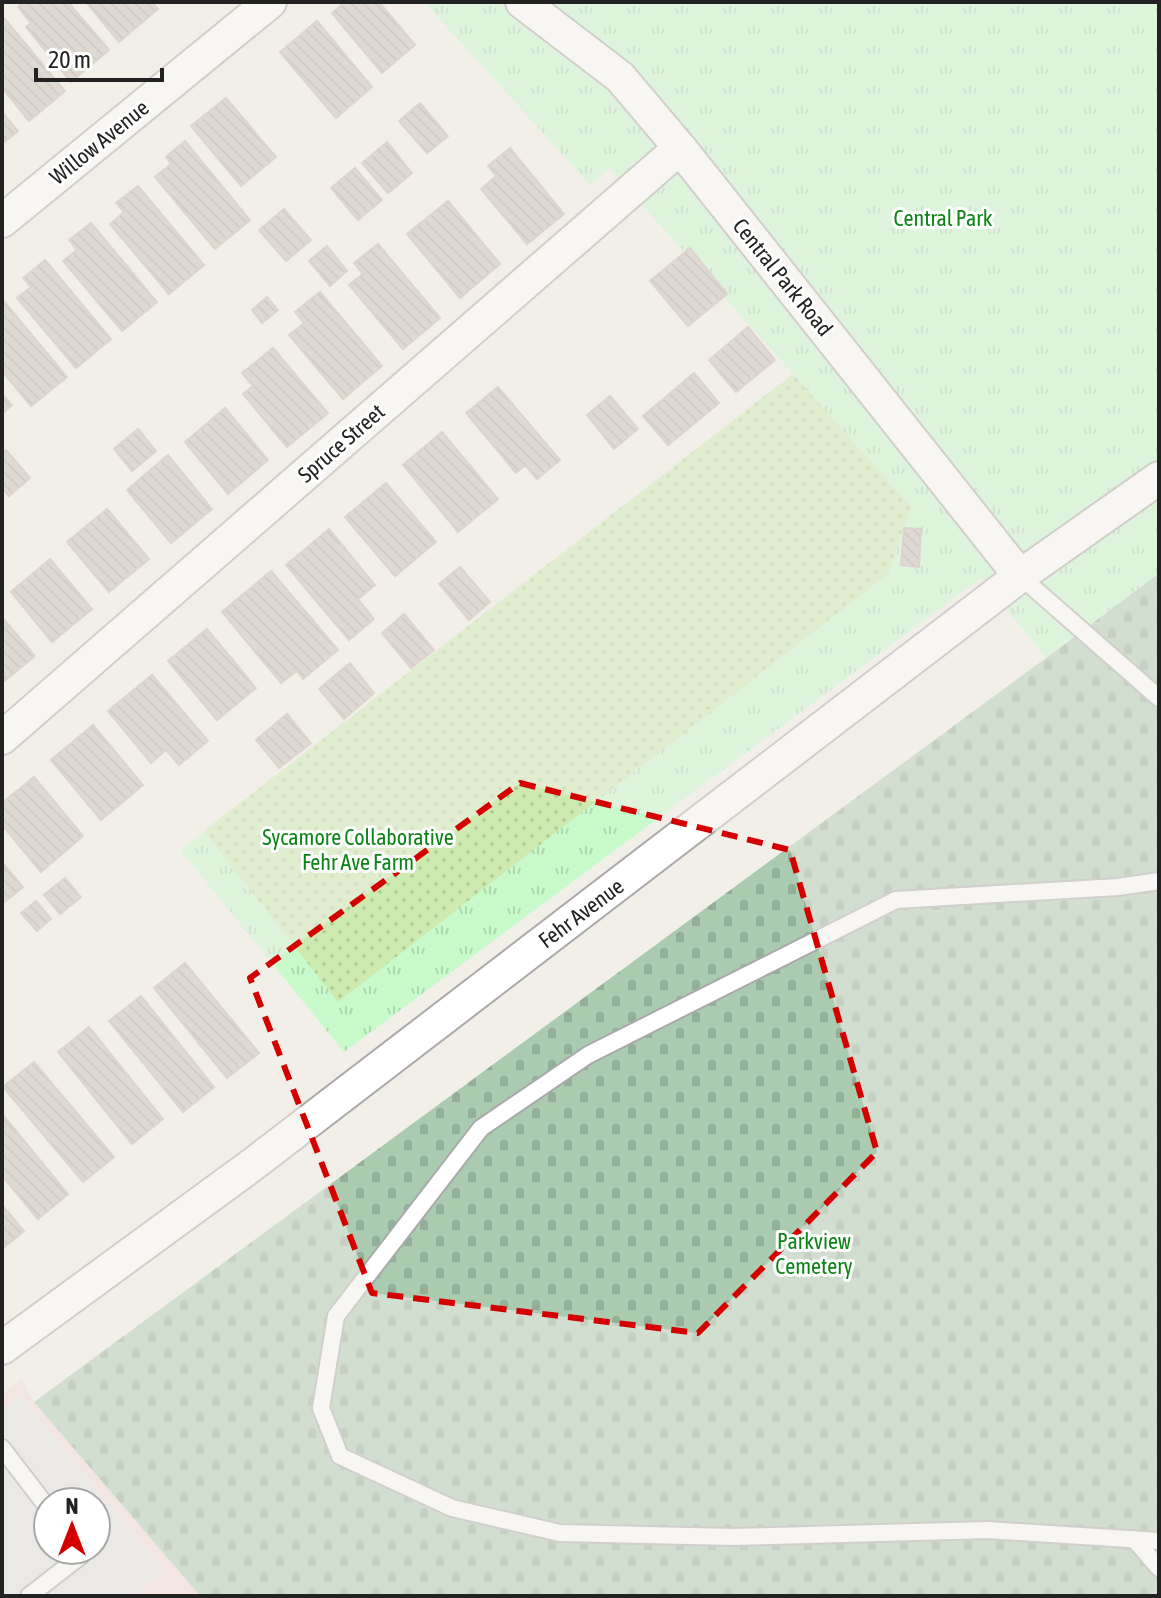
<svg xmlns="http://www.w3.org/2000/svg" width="1161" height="1598" viewBox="0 0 1161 1598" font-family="'Asap Condensed',sans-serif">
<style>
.commercial{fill:#f2dad9;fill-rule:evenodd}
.cemetery{fill:url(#cemetery-stones)}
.park{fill:url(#park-tufts)}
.garden{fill:url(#garden-dots)}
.parking{fill:#e2e2e2;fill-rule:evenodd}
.building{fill:url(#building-back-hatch);stroke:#c4b6ab;stroke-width:2}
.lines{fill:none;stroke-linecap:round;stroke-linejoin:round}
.lane-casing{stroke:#a9a9a9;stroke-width:20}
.street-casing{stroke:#a9a9a9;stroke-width:36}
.lane{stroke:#fff;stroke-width:16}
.street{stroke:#fff;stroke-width:32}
.marked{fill:none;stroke:#d40000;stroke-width:6;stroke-dasharray:16 10;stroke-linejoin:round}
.labels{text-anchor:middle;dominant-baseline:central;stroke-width:6;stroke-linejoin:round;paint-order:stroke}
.street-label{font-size:22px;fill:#222;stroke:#fff}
.park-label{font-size:22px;fill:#0c8416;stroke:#fff}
</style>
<defs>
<pattern id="cemetery-stones" width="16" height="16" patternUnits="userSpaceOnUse" patternTransform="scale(2)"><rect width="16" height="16" fill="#aacbaf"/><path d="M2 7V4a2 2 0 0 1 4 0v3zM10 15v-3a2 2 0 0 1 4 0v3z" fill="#92ae96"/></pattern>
<pattern id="park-tufts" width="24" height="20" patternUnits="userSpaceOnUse" patternTransform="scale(2)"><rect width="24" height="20" fill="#c8facc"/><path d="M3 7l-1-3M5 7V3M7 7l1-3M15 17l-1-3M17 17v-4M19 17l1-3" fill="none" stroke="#acd6af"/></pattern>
<pattern id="garden-dots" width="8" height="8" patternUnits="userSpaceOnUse" patternTransform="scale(2)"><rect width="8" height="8" fill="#cdebb0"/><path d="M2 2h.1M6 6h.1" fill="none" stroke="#b0c997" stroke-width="1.8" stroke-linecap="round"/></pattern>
<pattern id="building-back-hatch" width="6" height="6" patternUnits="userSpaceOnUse" patternTransform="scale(2)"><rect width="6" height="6" fill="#c7bfb8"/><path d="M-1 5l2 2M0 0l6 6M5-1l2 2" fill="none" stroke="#aba49e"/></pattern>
</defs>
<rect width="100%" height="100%" fill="#f2efe9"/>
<!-- commercial -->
<path class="commercial" d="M22,1379L34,1402L200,1596H2V1395ZM48,1502H96V1550H48Z"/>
<!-- cemetery -->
<path class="cemetery" d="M1159,573V1596H200L34,1402L1046,658Z"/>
<!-- park -->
<path class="park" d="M424,2H1159V573L1046,658L981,578L344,1052L180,850L793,374L610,169L590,185Z"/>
<!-- garden -->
<path class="garden" d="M793,374L911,507L888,574L338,1002L204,831Z"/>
<!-- parking -->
<path class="parking" d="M20,1395L164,1571L133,1596H2V1410ZM48,1502H96V1550H48Z"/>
<!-- building -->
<path class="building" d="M24,2H68L109,50L71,82L26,27L31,23L18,7Z
M86,2H152L158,9L119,42Z
M345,2H379L415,45L382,73L332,13Z
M4,18L65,91L29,121L2,88V19Z
M317,21L372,87L336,118L280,52Z
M226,98L276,157L241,186L191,126Z
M420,103L448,136L427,153L399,121Z
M2,112L18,131L2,144Z
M185,141L250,220L215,249L155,177L171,164L166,157Z
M387,142L412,173L388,193L362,163Z
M510,148L564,214L527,244L481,189L496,176L488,166Z
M355,168L382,200L358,220L331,188Z
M138,186L204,265L169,294L110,224L124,212L116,203Z
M448,201L500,264L460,298L407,234Z
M284,209L311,240L286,261L259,230Z
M91,223L157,302L122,331L63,261L77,250L69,240Z
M378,244L440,318L403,349L349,285L363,274L354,263Z
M327,246L347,271L330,286L309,261Z
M690,248L727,294L688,326L650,281Z
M45,260L111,339L76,368L17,298L31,287L23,278Z
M320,292L382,366L343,399L289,335L304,323L295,312Z
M267,297L278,310L262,323L252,310Z
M2,299L67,377L31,406L2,371Z
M748,327L775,360L736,392L709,360Z
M273,348L328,413L287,447L243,394L253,386L242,373Z
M694,373L719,403L668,445L643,416Z
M498,387L560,460L537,479L525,465L516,473L466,413Z
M2,394L12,405L2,414Z
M610,396L638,429L614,449L587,415Z
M225,408L268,460L228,494L185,442Z
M138,429L156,451L132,471L114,449Z
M442,432L498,499L458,532L403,465Z
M6,450L30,478L9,496L2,488V454Z
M168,455L212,509L171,543L127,490Z
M386,483L436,542L395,576L345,517Z
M107,509L149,559L109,592L67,542Z
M904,528L921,529L919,567L901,565Z
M329,529L375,585L358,599L374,619L349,640L286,565Z
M50,559L92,609L52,642L11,592Z
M460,567L490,602L469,620L439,584Z
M271,571L338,650L303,679L297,671L281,683L222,612Z
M404,614L434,650L411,668L382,633Z
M2,617L35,656L2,683Z
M207,629L256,688L217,720L168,661Z
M350,663L374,693L344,719L319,689Z
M152,675L208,741L179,765L166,750L151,763L108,711Z
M287,714L311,743L279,768L256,740Z
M93,725L143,785L101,820L51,760Z
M34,777L83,836L41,872L2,825V803Z
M2,862L23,887L2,904Z
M65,878L81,897L60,914L44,895Z
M36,901L51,919L37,931L21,913Z
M185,963L259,1053L227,1078L154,988Z
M141,996L214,1087L183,1112L109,1021Z
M89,1027L163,1119L132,1144L58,1052Z
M34,1062L114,1157L83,1182L3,1087Z
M2,1114L68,1194L38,1219L2,1176Z
M2,1205L24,1231L2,1249Z"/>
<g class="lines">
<defs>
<path id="lane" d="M1020,576L1159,698
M1159,881L1118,887L896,900L588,1055L481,1128L336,1316L321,1408L340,1456L452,1508L560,1533L733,1537L988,1530L1159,1541
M2,1448L48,1508
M1134,1539L1159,1568
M29,1596L83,1554L80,1550"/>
<path id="street" d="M522,2L620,77L680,148L1020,576
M2,221L270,2
M2,738L680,148
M2,1348L252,1165L1020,576L1159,478"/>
</defs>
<!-- lane casing -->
<use href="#lane" class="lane-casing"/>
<!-- street casing -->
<use href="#street" class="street-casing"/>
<!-- lane -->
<use href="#lane" class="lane"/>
<!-- street -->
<use href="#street" class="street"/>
</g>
<!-- marked area -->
<path d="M0 0H1161V1598H0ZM520,783L790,850L877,1152L698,1333L372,1293L250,978Z" fill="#f2efe9" fill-opacity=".55" fill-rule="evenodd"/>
<path class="marked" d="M520,783L790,850L877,1152L698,1333L372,1293L250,978Z"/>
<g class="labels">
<!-- street labels -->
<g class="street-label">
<text transform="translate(99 142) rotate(-39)">Willow Avenue</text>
<text transform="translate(783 277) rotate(51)">Central Park Road</text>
<text transform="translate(341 443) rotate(-41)">Spruce Street</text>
<text transform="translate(581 913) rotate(-37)">Fehr Avenue</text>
</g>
<!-- park labels -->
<g class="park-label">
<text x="943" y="218">Central Park</text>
<text x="358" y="837">Sycamore Collaborative<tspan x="358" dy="25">Fehr Ave Farm</tspan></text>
<text x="814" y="1241">Parkview<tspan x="814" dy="25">Cemetery</tspan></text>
</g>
</g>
<!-- border -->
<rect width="1161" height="1598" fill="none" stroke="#222222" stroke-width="8"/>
<!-- north arrow -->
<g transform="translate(72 1526)"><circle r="38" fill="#ffffff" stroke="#a7a7a7" stroke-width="2"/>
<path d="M0-6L14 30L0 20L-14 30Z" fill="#d40000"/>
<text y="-12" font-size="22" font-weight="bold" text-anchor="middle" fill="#222222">N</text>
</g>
<!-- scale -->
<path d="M36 68v12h126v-12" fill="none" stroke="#222222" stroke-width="4"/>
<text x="48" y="68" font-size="24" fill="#222222" stroke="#ffffff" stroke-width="6" paint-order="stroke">20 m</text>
</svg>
